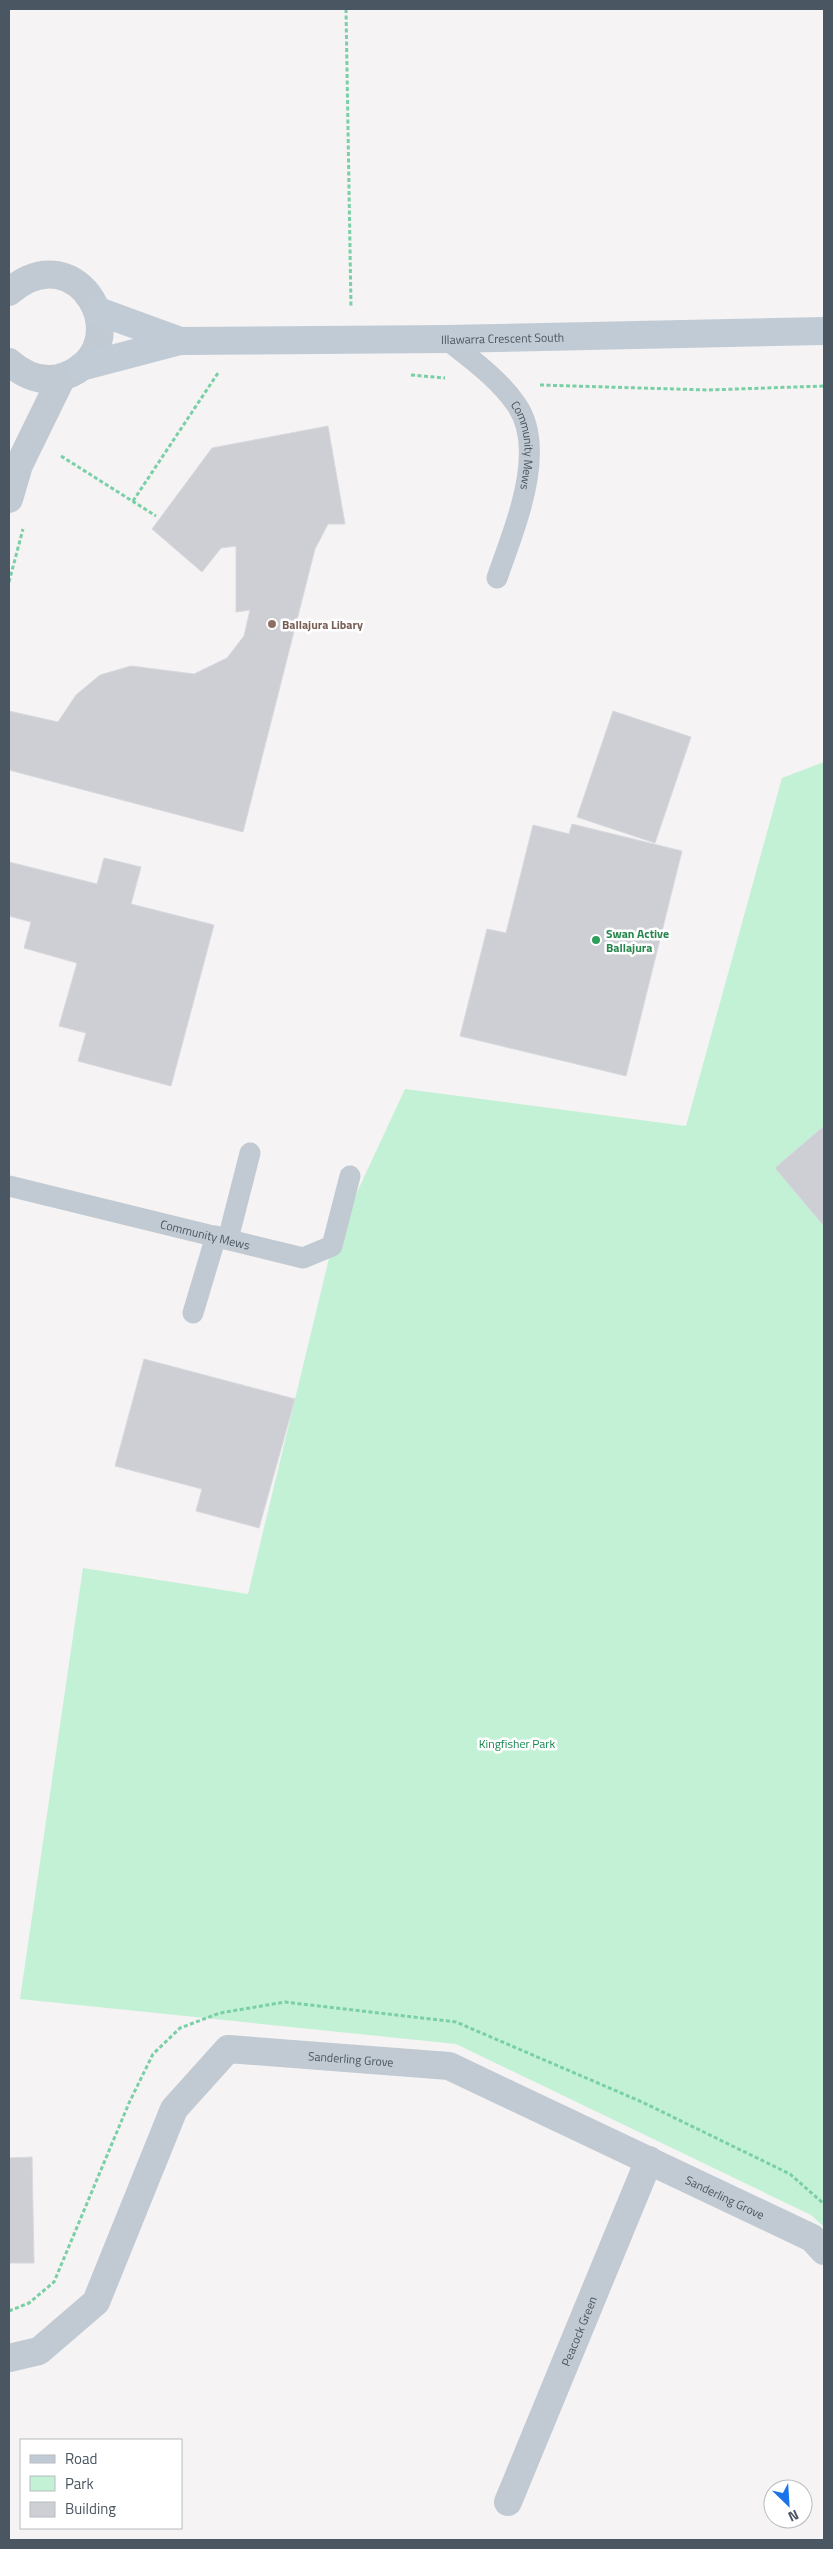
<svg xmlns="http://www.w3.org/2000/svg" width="833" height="2549" viewBox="0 0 833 2549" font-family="'Titillium Web',sans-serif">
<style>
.green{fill:#c3f1d5}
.building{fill:#cdcfd5;stroke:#d7d9de}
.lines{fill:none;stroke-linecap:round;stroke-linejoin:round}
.path{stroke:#7ad0a6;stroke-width:3;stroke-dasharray:4 2.5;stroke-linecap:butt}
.service{stroke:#c1cad2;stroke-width:21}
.minor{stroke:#c1cad2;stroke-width:28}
.tertiary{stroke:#c1cad2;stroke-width:28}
.secondary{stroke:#c1cbd6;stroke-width:28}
.education-dot{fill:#8d6e63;stroke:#fff;stroke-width:2}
.leisure-dot{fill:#2e9e5b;stroke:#fff;stroke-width:2}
.labels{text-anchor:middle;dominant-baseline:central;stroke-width:5;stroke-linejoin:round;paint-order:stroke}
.street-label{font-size:12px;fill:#4a5661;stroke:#fff}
.education-label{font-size:12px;font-weight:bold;fill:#785e54;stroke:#fff;text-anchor:start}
.leisure-label{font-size:12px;font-weight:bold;fill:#27864d;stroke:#fff;text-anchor:start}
.park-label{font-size:12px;fill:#17864f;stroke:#fff}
</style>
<rect width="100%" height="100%" fill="#f5f3f3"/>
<!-- green -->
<path class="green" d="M824,762V2227L811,2215L456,2044L20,1999L83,1568L248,1594L332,1246L405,1089L686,1126L782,778Z"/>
<!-- building -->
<path class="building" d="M328,426L345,524H328L315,549L243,832L9,770V711L58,722L76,695L100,675L131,666L194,674L227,658L244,636L250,610L236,612V546L221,548L202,572L152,529L212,448Z
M613,711L691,737L655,843L577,817Z
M572,824L682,851L626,1076L460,1036L487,929L506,933L533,825L569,834Z
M104,858L141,867L131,904L214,925L171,1086L78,1061L86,1033L59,1026L77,963L24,948L31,922L9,916V862L97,884Z
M824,1126V1226L775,1168Z
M144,1359L295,1399L259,1528L196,1511L202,1489L115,1466Z
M32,2157L34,2263H9V2158Z"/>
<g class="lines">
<!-- path -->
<path class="path" d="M346,9L351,308
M411,375L445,378
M540,385L708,390L824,386
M61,456L156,516
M133,501L218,373
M9,582L23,529
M9,2311L29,2303L54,2282L129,2103L153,2054L180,2028L220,2013L285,2002L456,2022L642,2102L790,2174L824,2204"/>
<!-- service -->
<g class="service">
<path id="s1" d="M446,339C471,359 498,378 516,404C549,450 513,531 497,578"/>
<path id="s2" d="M9,1186L303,1258L332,1246L350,1176"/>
<path d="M228,1239L250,1153"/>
<path d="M193,1313L216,1236"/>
</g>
<!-- minor -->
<g class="minor">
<path id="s3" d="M9,2358L39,2351L96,2302L174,2109L228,2049L449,2066L812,2238L824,2251"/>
<path id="s4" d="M508,2502L649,2160"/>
</g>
<!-- tertiary -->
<path class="tertiary" d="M9,292C79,231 141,347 65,376C44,384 25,376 9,362
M9,499L19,465L62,377"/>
<!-- secondary -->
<g class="secondary">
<path d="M98,311L180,341"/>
<path id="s5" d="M81,367L180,341L446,339L824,331"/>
</g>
</g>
<!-- markers -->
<circle class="education-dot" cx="272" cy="624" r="5"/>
<circle class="leisure-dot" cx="596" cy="940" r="5"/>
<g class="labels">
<!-- street labels -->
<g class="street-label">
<text stroke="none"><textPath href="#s5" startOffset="425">Illawarra Crescent South</textPath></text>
<text stroke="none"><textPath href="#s1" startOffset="139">Community Mews</textPath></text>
<text stroke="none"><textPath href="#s2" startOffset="202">Community Mews</textPath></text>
<text stroke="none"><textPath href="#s3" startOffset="518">Sanderling Grove</textPath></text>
<text stroke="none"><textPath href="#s3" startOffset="922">Sanderling Grove</textPath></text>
<text stroke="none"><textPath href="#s4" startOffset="185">Peacock Green</textPath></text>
</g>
<!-- education labels -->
<g class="education-label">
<text x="282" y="624">Ballajura Libary</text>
</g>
<!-- leisure labels -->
<g class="leisure-label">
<text x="606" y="933">Swan Active<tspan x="606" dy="14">Ballajura</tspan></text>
</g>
<!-- park labels -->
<g class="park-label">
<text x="517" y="1743">Kingfisher Park</text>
</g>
</g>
<!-- border -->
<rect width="833" height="2549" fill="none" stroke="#4a5661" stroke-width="20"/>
<!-- legend -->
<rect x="20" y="2439" width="162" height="90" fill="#ffffff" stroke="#b7bbc0"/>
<rect x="30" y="2455" width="25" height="8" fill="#c1cbd6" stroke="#b7bbc0"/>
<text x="65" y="2464" font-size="15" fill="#4a5661">Road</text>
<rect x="30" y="2476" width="25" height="15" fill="#c3f1d5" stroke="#b7bbc0"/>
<text x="65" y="2489" font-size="15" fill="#4a5661">Park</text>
<rect x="30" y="2502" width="25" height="15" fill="#cdcfd5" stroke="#b7bbc0"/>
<text x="65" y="2514" font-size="15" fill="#4a5661">Building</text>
<!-- north arrow -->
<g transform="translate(788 2504) rotate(155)"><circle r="24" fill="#ffffff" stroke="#b7bbc0"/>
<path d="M0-4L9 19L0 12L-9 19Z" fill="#1a73e8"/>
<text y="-8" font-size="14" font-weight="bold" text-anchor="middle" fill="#4a5661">N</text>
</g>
</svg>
